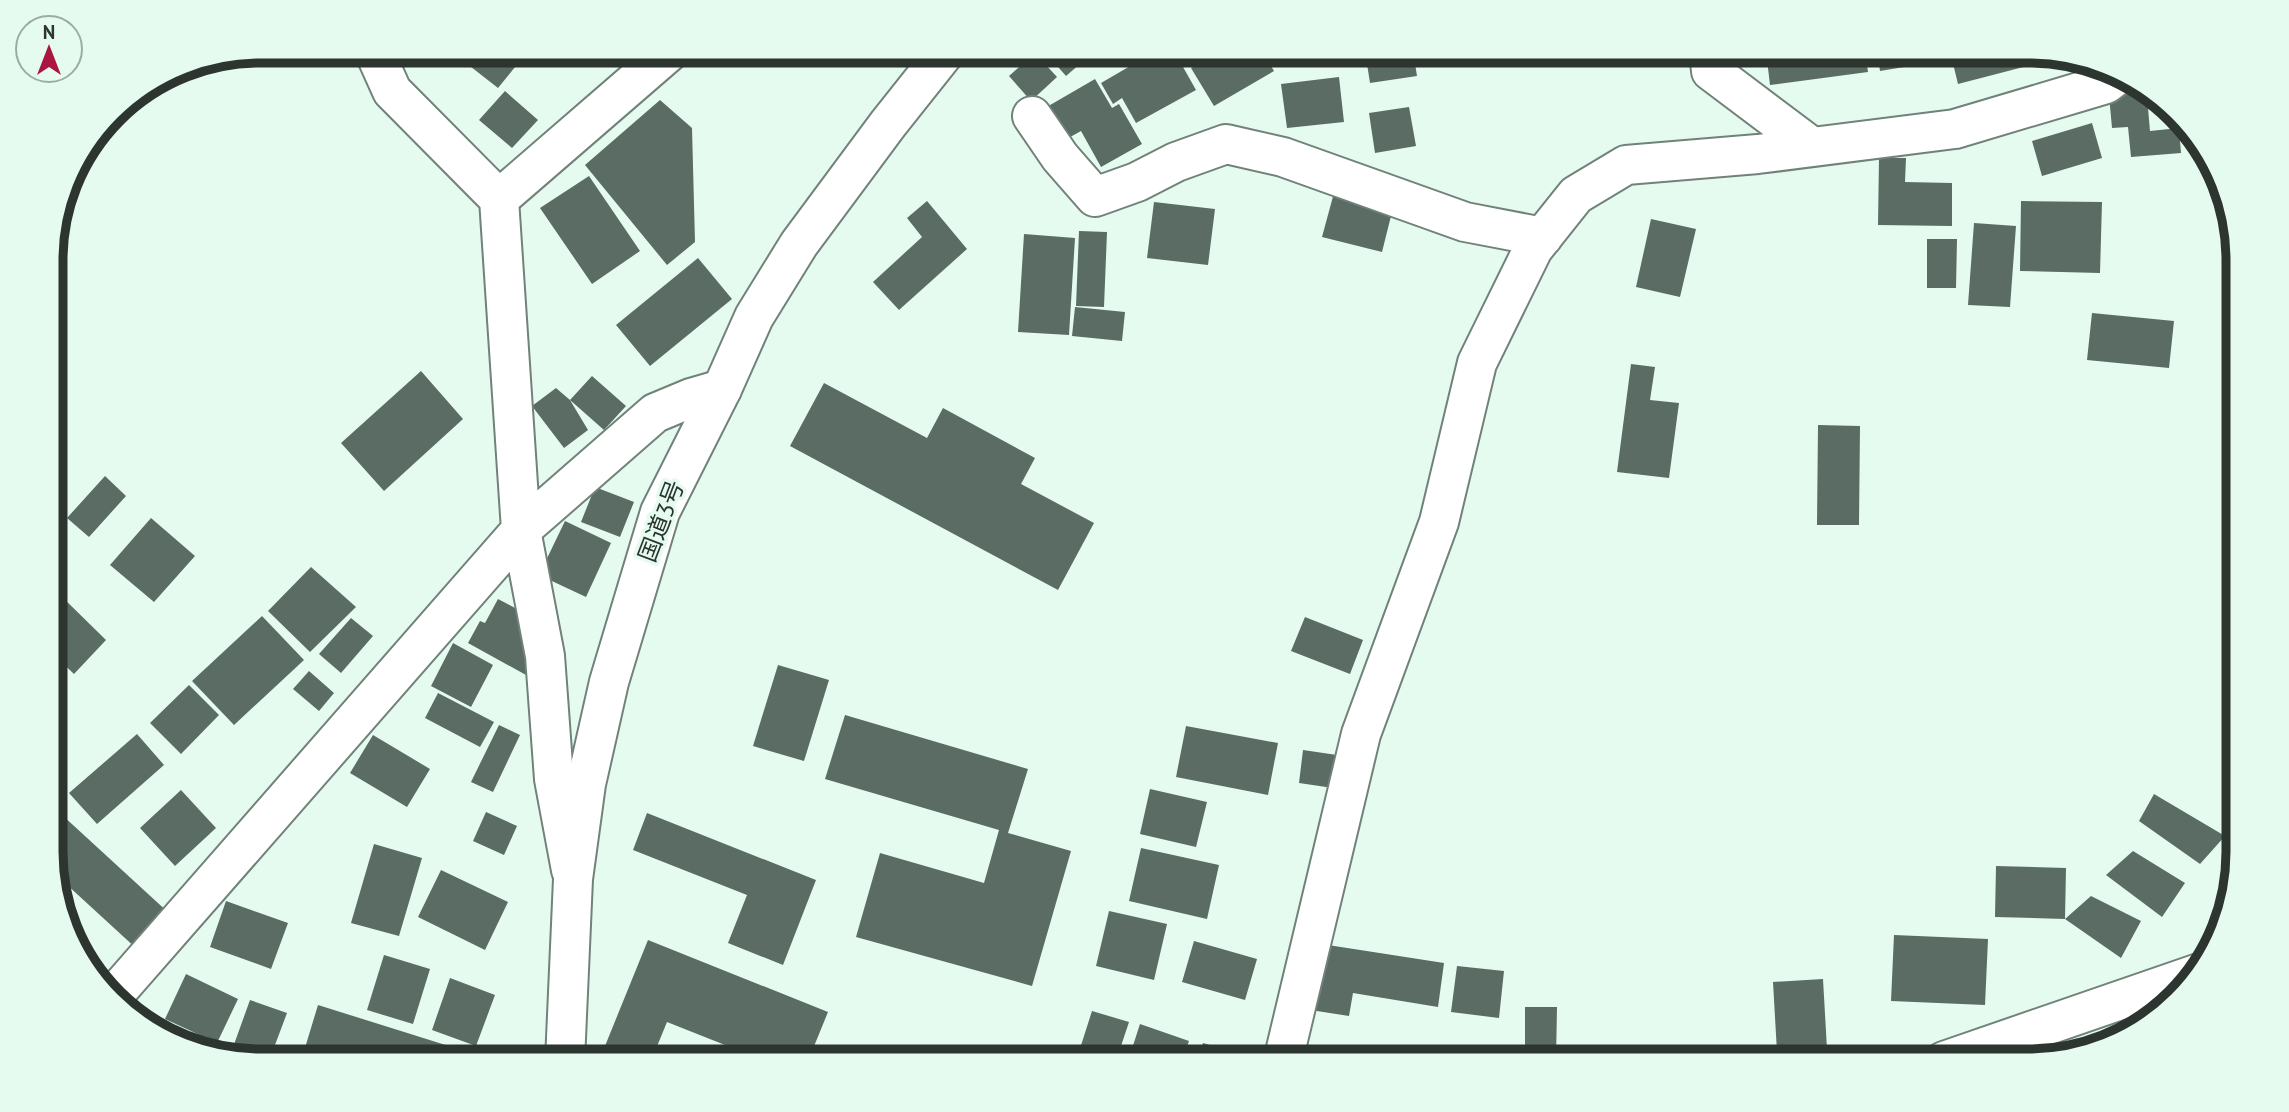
<svg xmlns="http://www.w3.org/2000/svg" width="2289" height="1112" viewBox="0 0 2289 1112" font-family="'PT Sans','Noto Sans JP',sans-serif">
<style>
.building{fill:#5a6c63}
.lines{fill:none;stroke-linecap:round;stroke-linejoin:round}
.street-casing{stroke:#708279;stroke-width:42}
.secondary-casing{stroke:#708279;stroke-width:42}
.highway-casing{stroke:#708279;stroke-width:42}
.street{stroke:#fff;stroke-width:38}
.secondary{stroke:#fff;stroke-width:38}
.highway{stroke:#fff;stroke-width:38}
.labels{text-anchor:middle;dominant-baseline:central;stroke-width:7;stroke-linejoin:round;paint-order:stroke}
.street-label{font-size:24px;fill:#2d3531;stroke:#e6fbf0}
.rim{fill:none;stroke:#2d3531;stroke-width:9}
</style>
<rect width="100%" height="100%" fill="#e6fbf0"/>
<!-- building -->
<path class="building" d="M461,51H528L498,88L457,56Z
M1044,51H1095L1066,76Z
M1139,51H1174L1196,90L1136,123L1122,98L1113,104L1101,83L1144,58Z
M1221,51H1262L1274,71L1214,106L1191,68Z
M1272,51H1311L1312,61L1273,64Z
M1365,51H1413L1417,76L1370,83Z
M1766,51H1865L1868,72L1770,85Z
M1877,51H1920L1922,64L1880,71Z
M1950,51H2029L2037,52L2039,63L1958,84Z
M1035,53L1057,77L1031,101L1009,76Z
M1339,77L1344,122L1287,128L1281,84Z
M1095,79L1112,108L1119,104L1142,144L1101,167L1081,131L1063,141L1045,108Z
M505,91L538,120L512,148L479,120Z
M2143,93L2147,96L2150,131L2179,128L2181,153L2131,157L2128,127L2112,128L2109,95Z
M660,100L692,128L695,242L667,265L585,165Z
M1409,107L1416,146L1375,153L1369,113Z
M2092,123L2102,158L2042,176L2032,141Z
M1879,158H1906L1905,182L1952,183V226L1878,225Z
M589,176L640,251L592,284L540,208Z
M1335,189L1394,204L1382,252L1322,237Z
M927,201L967,249L899,310L873,282L922,237L907,218Z
M2021,201L2102,202L2100,273L2020,271Z
M1154,202L1215,209L1208,265L1147,258Z
M1651,219L1696,229L1680,297L1636,287Z
M1974,223L2016,226L2010,307L1968,305Z
M1079,231L1107,232L1104,307L1076,306Z
M1024,234L1075,238L1069,335L1018,332Z
M1927,239H1957L1956,288H1927Z
M698,258L732,299L650,366L616,325Z
M1075,307L1125,312L1122,341L1072,336Z
M2092,313L2174,321L2169,368L2087,360Z
M1631,364L1655,367L1650,400L1679,403L1669,478L1617,472Z
M421,371L463,419L384,491L341,443Z
M592,376L626,406L604,430L570,400Z
M824,383L927,438L943,408L1035,458L1021,484L1094,523L1058,590L790,446Z
M556,388L570,400L588,430L564,448L532,406Z
M1818,425L1860,426L1859,525H1817Z
M105,476L126,496L89,537L67,518Z
M595,487L634,502L620,537L581,522Z
M151,518L195,556L154,602L110,565Z
M565,521L611,543L586,597L539,575Z
M311,567L356,607L310,652L268,611Z
M56,591L106,640L74,674L52,653V595Z
M498,599L534,618L521,642L539,652L526,675L468,643L480,621L485,623Z
M262,616L304,660L234,725L192,681Z
M1305,617L1363,640L1350,674L1291,651Z
M351,618L373,636L341,673L319,654Z
M453,643L493,665L471,707L431,686Z
M778,665L829,680L804,761L753,746Z
M309,671L334,693L319,711L293,689Z
M189,685L219,715L181,754L150,723Z
M438,693L494,722L480,747L425,718Z
M845,715L1028,769L1008,833L1071,851L1032,986L856,937L880,853L984,883L999,830L825,779Z
M499,725L520,735L493,792L471,782Z
M1186,726L1278,743L1268,795L1176,777Z
M137,734L164,765L97,824L69,793Z
M373,735L430,769L407,807L350,773Z
M1303,750L1337,755L1333,788L1299,783Z
M1150,789L1207,802L1196,847L1140,834Z
M181,790L216,828L175,866L140,828Z
M2154,794L2225,836L2200,864L2139,821Z
M486,812L517,826L504,855L473,841Z
M647,813L816,880L783,965L728,943L747,895L633,850Z
M61,814L171,915L138,950L53,872L52,822Z
M374,844L422,858L399,936L351,923Z
M1141,848L1219,865L1207,919L1129,901Z
M2133,851L2185,883L2162,917L2106,875Z
M1996,866L2066,868L2065,919L1995,917Z
M441,870L508,902L485,950L418,917Z
M2091,896L2141,921L2121,958L2065,919Z
M226,901L288,923L271,969L210,947Z
M1109,911L1167,924L1154,980L1096,966Z
M1894,935L1988,939L1985,1005L1891,1001Z
M648,940L828,1012L808,1061H765L667,1022L651,1061H642L605,1046Z
M1194,941L1257,959L1245,1000L1182,982Z
M1315,943L1444,963L1438,1007L1353,993L1349,1016L1304,1009Z
M384,955L430,969L413,1024L367,1010Z
M1457,966L1504,971L1499,1018L1451,1012Z
M186,974L238,999L217,1043L165,1019Z
M450,978L495,995L476,1046L432,1030Z
M1823,979L1827,1049L1777,1052L1773,982Z
M250,1000L287,1013L269,1061H264L232,1050Z
M318,1005L452,1047L448,1061H301Z
M1525,1007H1557L1556,1061H1525Z
M1092,1011L1129,1022L1116,1061H1076Z
M1140,1024L1189,1041L1182,1061H1128Z
M1203,1043L1262,1060V1061H1197Z
M1322,1046L1402,1060V1061H1319Z
M894,1056L908,1061H892Z"/>
<g class="lines">
<defs>
<path id="street" d="M374,51L392,91L499,199L521,530L545,656L554,779L571,870
M1709,51L1711,71L1812,147
M1032,116L1060,157L1095,197L1137,182L1176,162L1226,144L1283,157L1465,222L1543,237
M499,199L670,51
M114,995L521,530L655,413L691,398L722,389
M1283,1061L1361,734L1439,522L1477,363L1533,249L1576,195L1626,165L1758,154L1955,129L2106,84L2119,74"/>
<path id="secondary" d="M1944,1061L2199,973"/>
<path id="highway" d="M565,1061L573,879L586,784L609,682L660,512L722,389L754,317L799,244L888,124L946,51"/>
</defs>
<!-- street casing -->
<use href="#street" class="street-casing"/>
<!-- secondary casing -->
<use href="#secondary" class="secondary-casing"/>
<!-- highway casing -->
<use href="#highway" class="highway-casing"/>
<!-- street -->
<use href="#street" class="street"/>
<!-- secondary -->
<use href="#secondary" class="secondary"/>
<!-- highway -->
<use href="#highway" class="highway"/>
</g>
<g class="labels">
<!-- street labels -->
<g class="street-label">
<text transform="translate(661 521) rotate(-69)">国道3号</text>
</g>
</g>
<!-- crop -->
<path d="M0 0H2289V1112H0ZM260 63H2029A197 197 0 0 1 2226 260V852A197 197 0 0 1 2029 1049H260A197 197 0 0 1 63 852V260A197 197 0 0 1 260 63Z" fill="#e6fbf0" fill-rule="evenodd"/>
<path class="rim" d="M260 63H2029A197 197 0 0 1 2226 260V852A197 197 0 0 1 2029 1049H260A197 197 0 0 1 63 852V260A197 197 0 0 1 260 63Z"/>
<!-- north arrow -->
<g transform="translate(49 49)"><circle r="33" fill="#e6fbf0" stroke="#9caca4" stroke-width="2"/>
<path d="M0-5L12 26L0 18L-12 26Z" fill="#ab1640"/>
<text y="-10" font-size="19" font-weight="bold" text-anchor="middle" fill="#2d3531">N</text>
</g>
</svg>
